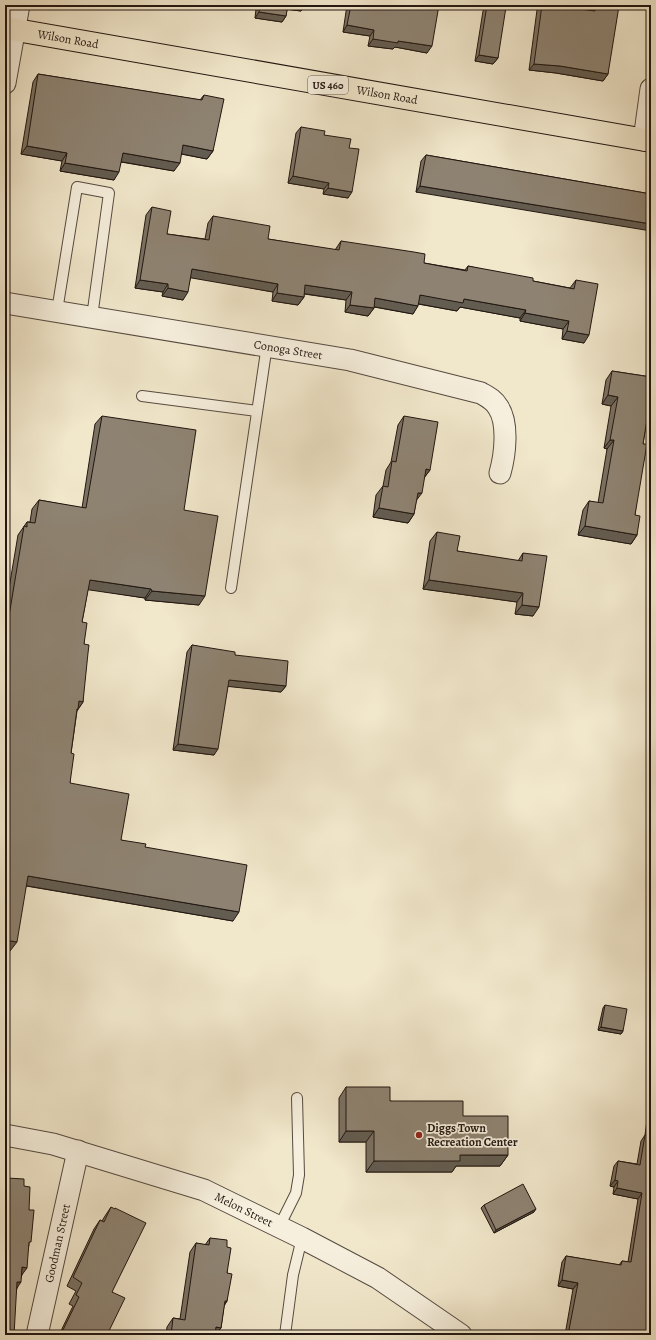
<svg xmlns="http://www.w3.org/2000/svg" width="656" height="1340" viewBox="0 0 656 1340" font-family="Alegreya,serif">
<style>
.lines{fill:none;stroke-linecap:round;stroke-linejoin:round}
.service-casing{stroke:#564b40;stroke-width:12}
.minor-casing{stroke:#564b40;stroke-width:23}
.primary-casing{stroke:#221711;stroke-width:24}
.service{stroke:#f6efdd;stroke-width:10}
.minor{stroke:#f6efdd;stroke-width:21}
.primary{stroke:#f1e7cb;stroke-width:22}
.wall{fill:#7a7162;stroke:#221711}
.shaded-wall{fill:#635c50;stroke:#221711}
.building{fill:#8e8372;stroke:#221711}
.poi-dot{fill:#8f2418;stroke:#f6efdd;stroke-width:1.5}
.labels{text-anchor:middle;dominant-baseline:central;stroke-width:3.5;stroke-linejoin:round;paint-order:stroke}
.shield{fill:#f6efdd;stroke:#62584e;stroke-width:1}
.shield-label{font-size:11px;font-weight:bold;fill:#221711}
.street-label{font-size:12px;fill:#221711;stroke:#f6efdd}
.poi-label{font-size:12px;font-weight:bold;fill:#221711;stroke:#f6efdd;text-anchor:start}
</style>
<rect width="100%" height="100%" fill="#f1e7cb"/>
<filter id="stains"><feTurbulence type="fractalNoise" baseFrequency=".005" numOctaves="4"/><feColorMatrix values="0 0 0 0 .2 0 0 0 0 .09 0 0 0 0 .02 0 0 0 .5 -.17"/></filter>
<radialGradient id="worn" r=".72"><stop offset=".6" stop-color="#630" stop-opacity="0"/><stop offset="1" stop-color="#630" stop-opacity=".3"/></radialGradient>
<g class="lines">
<defs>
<path id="service" d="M57,311L77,187L109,193L92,317
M142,396L257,411
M231,588L267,345
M279,1227L296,1193L299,1175L297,1098
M285,1335L293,1275L302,1238"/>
<g id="minor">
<path d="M5,83L19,5"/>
<path d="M644,140L651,89"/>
<path id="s1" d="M5,303L350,360L481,393C488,397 494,400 498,407C509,423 505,455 500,473"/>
<path id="s2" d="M5,1135L53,1144L204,1190L302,1238L378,1278L461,1335"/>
<path id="s3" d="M37,1335L78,1151"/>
</g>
<g id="primary">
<path id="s4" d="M5,28L651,141"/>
</g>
</defs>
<!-- service casing -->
<use href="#service" class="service-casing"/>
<!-- minor casing -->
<use href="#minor" class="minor-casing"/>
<!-- primary casing -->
<use href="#primary" class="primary-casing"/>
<!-- service -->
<use href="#service" class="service"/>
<!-- minor -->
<use href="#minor" class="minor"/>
<!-- primary -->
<use href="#primary" class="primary"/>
</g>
<!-- wall -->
<path class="wall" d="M234,5H306L301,11L287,9L286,16L282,22L255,18L256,9Z
M347,5H439L427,53L395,47L393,49L368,46L370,36L343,32Z
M487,5H492L498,58L493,64L475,61L483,11Z
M541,5H549L592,11V9L595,5H612L608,74L603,81L556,73L529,70L537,10Z
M38,74L200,100L204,95L213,151L207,159L181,154L174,171L121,162L114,180L60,171L62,161L21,154L33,82Z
M301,127L324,135L349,148L348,198L323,194L324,189L288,183L296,133Z
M426,155L651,194L416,192L421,161Z
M152,207L167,234L205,239L208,223L213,216L268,239L335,250L341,241L424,263L465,270L468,266L533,281L570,288L576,280L584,343L562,339L563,329L520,321V318L460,307L457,311L418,304L413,314L374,307V308L368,316L345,312L346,300L304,294V297L298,305L272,301L273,292L191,277L183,300L162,296L163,292L135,288L146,215Z
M612,371L651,377V412L648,411L643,444L635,515L637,535L631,544L578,535L583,510L589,501L598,503L607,449L604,448L611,406L602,404L606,380Z
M102,416L184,510L199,605L145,600V598L88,589L82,622L84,644L83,702L77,711L71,753L70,783L121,840L145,847L233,921L26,886L10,951L5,950V612L18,535L27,522H30L32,509L39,500L82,508L95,424Z
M404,416L430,470L424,478L416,501L414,514L408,523L373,517L376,495L383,486L386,470L391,462L398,425Z
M437,532L457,551L518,561L523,553L533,616L515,614L517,602L423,589L430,541Z
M192,645L235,655L286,686L281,692L228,686L214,755L173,750L187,652Z
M605,1005L623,1031L621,1034L598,1030L603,1008Z
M346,1087L390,1101L463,1116L508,1155L500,1166H456L452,1172H366V1142H339V1098Z
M651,1091V1335H565L573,1289L558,1286L562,1262L566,1256L619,1265L622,1261L628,1262L638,1199L613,1194L614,1187L610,1186L614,1166L618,1161L637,1164L641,1141L645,1135Z
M7,1178L24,1186L29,1210V1245L22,1275L17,1288L5,1335V1180Z
M484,1205L534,1212L494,1233L481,1208Z
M111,1207L112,1292L107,1335H59L73,1306L69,1304L76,1291L67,1286L94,1229L100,1220L102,1221L105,1216Z
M210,1238L227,1247V1301L224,1306L221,1328L215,1335H166L167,1327L173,1318L180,1319L190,1252L196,1243L205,1245Z"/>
<!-- shaded-wall -->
<path class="shaded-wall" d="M234,5H259L256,9Z
M286,5H306L301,11L284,9Z
M259,12L286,16L282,22L255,18Z
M347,25L374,30L370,36L343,32Z
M373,39L398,41L432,46L427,53L395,47L393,49L368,46Z
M479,55L498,58L493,64L475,61Z
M534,64L560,66L608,74L603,81L556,73L529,70Z
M183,145L213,151L207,159L177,153Z
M27,146L67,153L62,161L21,154Z
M123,153L180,163L174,171L117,161Z
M65,163L119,172L114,180L60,171Z
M293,176L329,183L324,189L288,183Z
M420,186L651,224V231L416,192Z
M328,188L352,192L348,198L323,194Z
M192,269L278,284L273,292L186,277Z
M140,280L168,284L163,292L135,288Z
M305,285L352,292L346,300L300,293Z
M168,288L188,292L183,300L162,296Z
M277,293L304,297L298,305L272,301Z
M420,295L464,299L526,310L520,318L460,307L457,311L414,303Z
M375,298L418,306L413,314L370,306Z
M350,305L374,308L368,316L345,312Z
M525,313L569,321L563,329L520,321Z
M567,331L589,335L584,343L562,339Z
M608,395L618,397L611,406L602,404Z
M650,401L651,402V412L644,410Z
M610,440H614L607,449L604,448Z
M426,469L430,470L423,479Z
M418,493H422L415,502Z
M379,508L414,514L408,523L373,517Z
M585,526L637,535L631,544L578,535Z
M90,580L151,589L145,598L83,589Z
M429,580L523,593L517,602L423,589Z
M152,591L205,596L199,605L145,600Z
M522,605L539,607L533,616L515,614Z
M229,680L286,686L281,692L224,686Z
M79,701L83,702L72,718Z
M178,744L218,749L214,755L173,750Z
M5,852L8,853L5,857Z
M28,876L239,912L233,921L22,885Z
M5,940L17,942L10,951L5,950Z
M601,1027L623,1031L621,1034L598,1030Z
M346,1131H374L366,1142H339Z
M460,1155H508L500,1166H456L452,1172H366L374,1161Z
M615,1180L618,1181L614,1187L610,1186Z
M617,1188L642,1193L638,1199L613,1194Z
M536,1209L534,1212L494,1233L496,1230Z
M22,1267L27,1268L21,1276Z
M562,1280L578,1283L573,1289L558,1286Z
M17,1282H21L15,1291Z
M225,1301H227L221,1310Z
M216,1327L221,1328L215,1335H210Z"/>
<!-- building -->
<path class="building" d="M260,5H288L286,16L259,12Z
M351,5H439L432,46L398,41V43L373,39L374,30L347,25Z
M487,5H492L506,7L498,58L479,55Z
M542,5H549L595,11L596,5H612L619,6L608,74L560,66L534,64Z
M38,74L202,100L204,95L224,99L213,151L183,145L180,163L123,153L119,172L65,163L67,153L27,146Z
M301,127L325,131L324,135L351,139L349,148L359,149L352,192L328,188L329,183L293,176Z
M426,155L651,194V224L420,186Z
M152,207L171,211L167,234L209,240L213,216L270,226L268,239L339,250L341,241L414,252L425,254L424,263L467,271L468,266L533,278V281L574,289L576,280L598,284L589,335L567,331L569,321L525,313L526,310L464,299L463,303L420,295L418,306L375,298L374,308L350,305L352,292L305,285L304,297L277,293L278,284L192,269L188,292L168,288V284L140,280Z
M612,371L651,377V402L650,401L643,444H647L635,515L640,516L637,535L585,526L589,501L603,503L614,440H610L618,397L608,395Z
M102,416L196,430L184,510L218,516L205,596L152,591L151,589L90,580L82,622L87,623L84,644L89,645L88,653L83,702L79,701L78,709H77L71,753L74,754L70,783L129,794L121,840L146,844L145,847L247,865L239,912L28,876L17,942L5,940V858L8,853L5,852V648L7,635L6,634L24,526L27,527V522L35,523L39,500L86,508Z
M404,416L438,422L430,470L426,469L422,493H418L414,514L379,508L383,486L388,487L392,461L396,462Z
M437,532L460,536L457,551L522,561L523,553L547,556L539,607L522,605L523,593L429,580Z
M192,645L235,652V655L288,661L286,686L229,680L218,749L178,744Z
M605,1005L627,1009L623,1031L601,1027Z
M346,1087H390V1101H463V1116H508V1155H460V1161H374V1131H346Z
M651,1116V1335H568L578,1283L562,1280L566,1256L621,1265L622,1261L631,1262L642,1193L617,1188L618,1181L615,1180L618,1161L640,1165L645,1135H648Z
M7,1178L24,1179V1186L30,1187L29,1210H34L31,1242H29L27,1268L22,1267L21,1282H17L14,1335H5V1186H6Z
M523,1184L536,1209L496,1230L484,1205Z
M111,1207L115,1209V1208L146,1223L112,1292L125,1298L107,1335H67L62,1332L79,1297L76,1295L82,1283L73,1277L100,1220L104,1222Z
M210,1238L227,1240V1247L231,1248L227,1273L232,1274L227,1301H225L221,1328L216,1327L215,1335H171L173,1318L185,1320L196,1243L209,1245Z"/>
<!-- markers -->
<circle class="poi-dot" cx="419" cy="1135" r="4"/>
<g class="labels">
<!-- shield labels -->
<rect class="shield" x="308" y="76" width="40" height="18" rx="3"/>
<g class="shield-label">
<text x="328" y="85">US 460</text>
</g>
<!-- street labels -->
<g class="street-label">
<text stroke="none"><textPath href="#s4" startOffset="64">Wilson Road</textPath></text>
<text stroke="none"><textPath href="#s4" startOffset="388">Wilson Road</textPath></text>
<text stroke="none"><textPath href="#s1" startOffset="287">Conoga Street</textPath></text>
<text stroke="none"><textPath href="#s2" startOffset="251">Melon Street</textPath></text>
<text stroke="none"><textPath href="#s3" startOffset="94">Goodman Street</textPath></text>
</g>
<!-- poi labels -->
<g class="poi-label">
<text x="427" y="1128">Diggs Town<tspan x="427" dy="14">Recreation Center</tspan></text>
</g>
</g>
<!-- margin -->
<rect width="656" height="1340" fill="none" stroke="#f1e7cb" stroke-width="20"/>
<rect x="6" y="6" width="644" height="1328" fill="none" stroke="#221711" stroke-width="2"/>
<rect x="10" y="10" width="636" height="1320" fill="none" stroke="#221711"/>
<rect width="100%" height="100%" filter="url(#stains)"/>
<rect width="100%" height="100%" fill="url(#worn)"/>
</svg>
